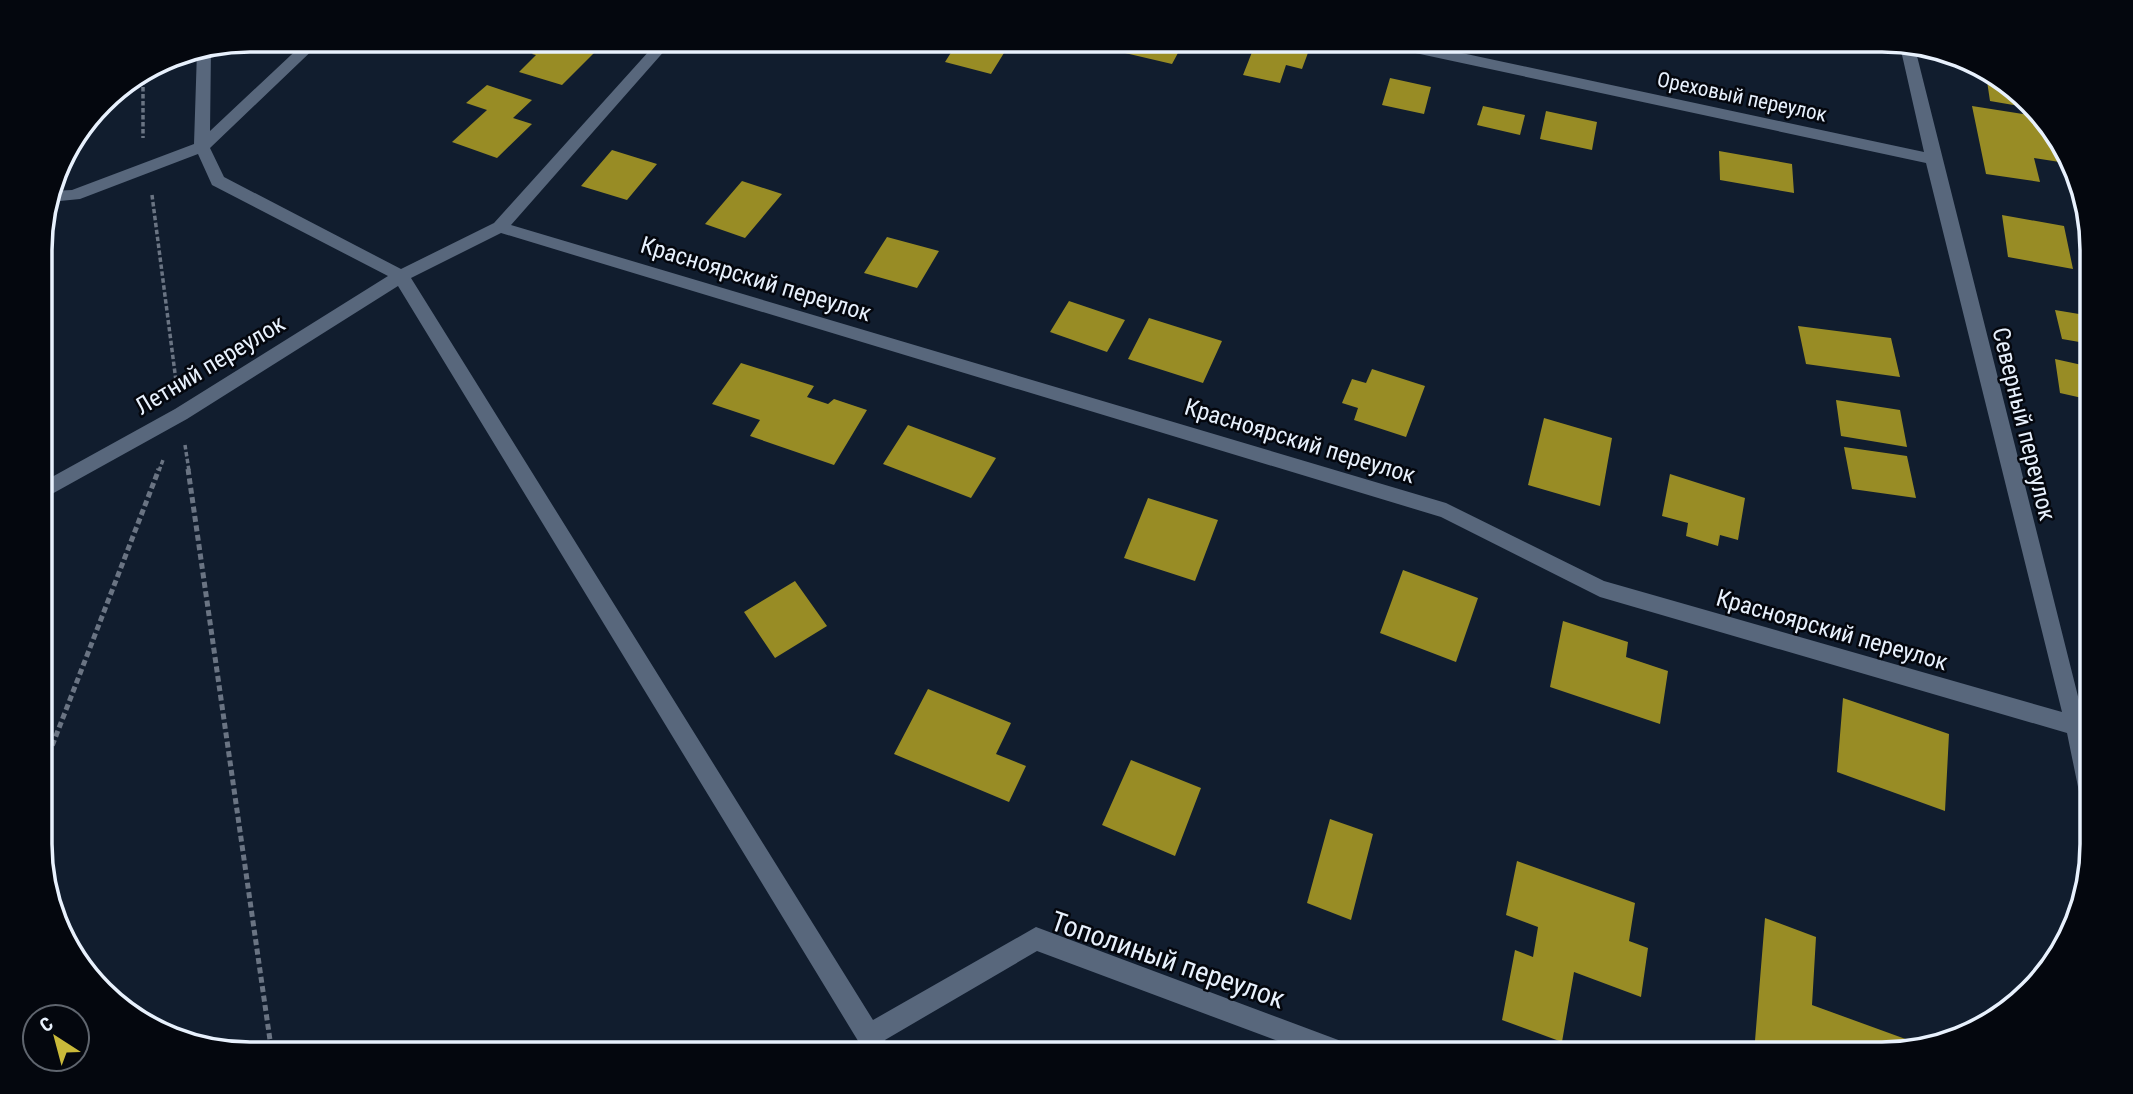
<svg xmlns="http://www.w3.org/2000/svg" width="2133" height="1094" viewBox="0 0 2133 1094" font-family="'Roboto Condensed',sans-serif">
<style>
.building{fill:#988c25}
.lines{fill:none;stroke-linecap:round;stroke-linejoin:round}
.path-far1{stroke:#6a7483;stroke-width:3.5;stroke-dasharray:4.5 2.5;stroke-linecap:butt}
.path{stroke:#6a7483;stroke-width:5;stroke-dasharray:6 3.5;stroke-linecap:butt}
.minor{fill:#58677c;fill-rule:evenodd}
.labels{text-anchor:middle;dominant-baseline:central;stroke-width:5;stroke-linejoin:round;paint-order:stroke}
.far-street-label{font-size:21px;fill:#e8f1fd;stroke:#04070e}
.street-label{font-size:24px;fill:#e8f1fd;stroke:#04070e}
.near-street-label{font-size:28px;fill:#e8f1fd;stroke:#04070e}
.rim{fill:none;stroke:#e8f1fd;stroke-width:3.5}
</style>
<rect width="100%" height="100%" fill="#111d2e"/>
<!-- building -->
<path class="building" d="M545,40H607L562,85L519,72L536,55L532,54Z
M959,40L984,45L987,40H1012L991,74L945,62Z
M1085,40H1122L1116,49Z
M1133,40H1185L1172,64L1125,53Z
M1791,40H1828L1829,47L1791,42Z
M1286,45L1309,50L1302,69L1286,65L1280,83L1243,75L1254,47L1282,53Z
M1390,78L1431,87L1424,114L1382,105Z
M1987,81L2001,83L2031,108L1990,101Z
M487,85L532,100L513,118L532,124L497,158L452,142L487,110L466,103Z
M1483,106L1525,115L1520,135L1477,125Z
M1972,106L2042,117L2050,123L2066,163L2034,158L2040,182L1986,174Z
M1546,111L1597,122L1592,150L1540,139Z
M612,150L657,164L627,200L581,186Z
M1719,151L1792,164L1794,193L1720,180Z
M742,181L782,194L745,238L705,224Z
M2002,215L2064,226L2073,269L2008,257Z
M887,237L939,251L917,288L864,273Z
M1069,301L1125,320L1107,352L1050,332Z
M2055,310L2091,316V344L2062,339Z
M1149,318L1222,341L1203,383L1128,359Z
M1798,326L1891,338L1900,377L1806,364Z
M2055,359L2091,367V400L2060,393Z
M741,363L814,386L807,397L828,404L834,399L867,410L834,465L750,436L760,420L712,404Z
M1372,369L1425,386L1406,437L1354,420L1358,408L1342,403L1352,379L1366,383Z
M1836,400L1900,410L1907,447L1841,436Z
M1544,418L1612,438L1600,506L1528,485Z
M908,425L996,458L971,498L883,464Z
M1844,447L1907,456L1916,498L1852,489Z
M1670,474L1745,498L1738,540L1720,535L1718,546L1686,536L1688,523L1662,516Z
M1148,498L1218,520L1195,581L1124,558Z
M1403,570L1478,598L1456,662L1380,633Z
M795,581L827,626L775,658L744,612Z
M1563,621L1628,642L1626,657L1668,671L1660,724L1550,687Z
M928,689L1011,723L996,754L1026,766L1009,802L894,754Z
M1843,698L1949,734L1945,811L1837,772Z
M1131,760L1201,788L1175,856L1102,825Z
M1330,819L1373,834L1351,920L1307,903Z
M1517,861L1635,903L1629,941L1648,948L1641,997L1574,972L1562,1042L1502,1020L1515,950L1533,957L1538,927L1506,915Z
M1765,918L1816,937L1812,1005L1911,1041V1048L1896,1053H1754Z"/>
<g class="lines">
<!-- path-far1 -->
<path class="path-far1" d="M143,73V138
M152,195L176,381
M185,445L189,471
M159,471L163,460"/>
<!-- path -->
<path class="path" d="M188,469L272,1054
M42,772L159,469"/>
<!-- minor -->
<path class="minor" d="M307,40H323L210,148L224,177L401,269L494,223L659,40H674L511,225L1446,503L1604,581L2062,712L1926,163L1378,45L1371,40H1401L1924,152L1900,46L1915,48L2092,752L2093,823L2085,821L2067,733L1600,597L1441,517L501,233L411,278L873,1020L1036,927L1341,1041L1350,1044L1353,1053H1310L1037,951L885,1040L892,1054H866L398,286L187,419L41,500V483L175,409L388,276L212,185L198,154L80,199L50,202L53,191L72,190L194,144L197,51L211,49L210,131Z"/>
</g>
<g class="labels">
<!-- far-street labels -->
<g class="far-street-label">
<text transform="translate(1742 97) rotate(12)">Ореховый переулок</text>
</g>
<!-- street labels -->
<g class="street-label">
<text transform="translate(756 279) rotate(17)">Красноярский переулок</text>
<text transform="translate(210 365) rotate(-31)">Летний переулок</text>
<text transform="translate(2024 424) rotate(76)">Северный переулок</text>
<text transform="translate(1300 441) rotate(17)">Красноярский переулок</text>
<text transform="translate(1832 630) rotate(16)">Красноярский переулок</text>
</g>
<!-- near-street labels -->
<g class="near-street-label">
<text transform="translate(1168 960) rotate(19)">Тополиный переулок</text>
</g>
</g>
<!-- crop -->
<path d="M0 0H2133V1094H0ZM250 52H1882A198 198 0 0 1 2080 250V844A198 198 0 0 1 1882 1042H250A198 198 0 0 1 52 844V250A198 198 0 0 1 250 52Z" fill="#04070e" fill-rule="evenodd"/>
<path class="rim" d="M250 52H1882A198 198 0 0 1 2080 250V844A198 198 0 0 1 1882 1042H250A198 198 0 0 1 52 844V250A198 198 0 0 1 250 52Z"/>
<!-- north arrow -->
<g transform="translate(56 1038) rotate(324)"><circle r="33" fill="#04070e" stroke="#5f656e" stroke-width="2"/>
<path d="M0-5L12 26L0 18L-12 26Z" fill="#caba3a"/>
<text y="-10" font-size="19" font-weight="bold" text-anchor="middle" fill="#e8f1fd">С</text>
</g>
</svg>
